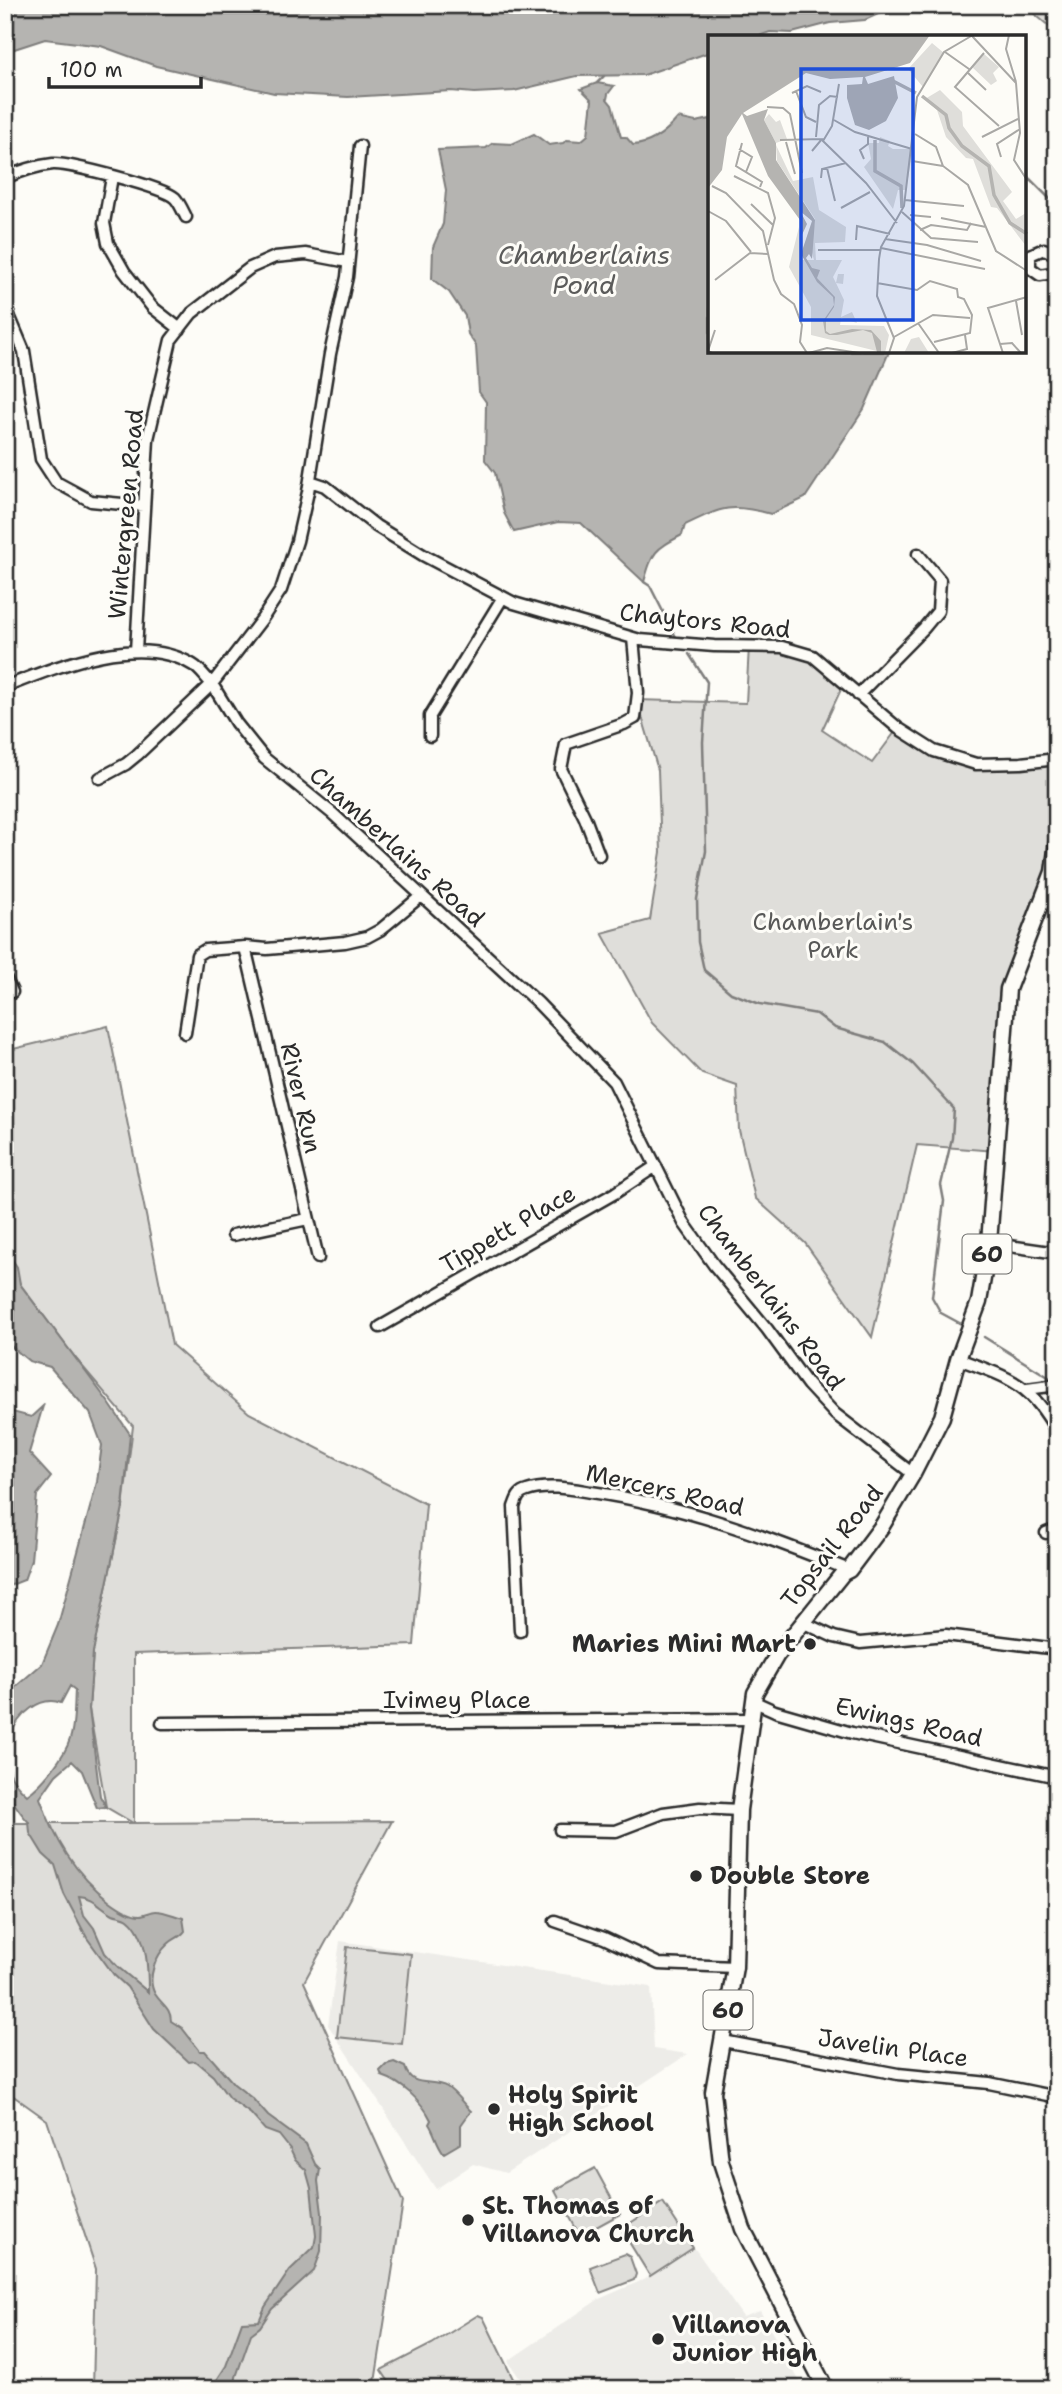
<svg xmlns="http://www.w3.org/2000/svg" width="1062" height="2394" viewBox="0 0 1062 2394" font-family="'Shantell Sans',sans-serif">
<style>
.built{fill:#edece8}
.green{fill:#dfdeda;stroke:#858482;stroke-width:2}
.water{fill:#b5b4b1;stroke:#7e7d7b;stroke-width:2;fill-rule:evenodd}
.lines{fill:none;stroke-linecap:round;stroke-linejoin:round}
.stream{stroke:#7e7d7b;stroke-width:2.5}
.street-casing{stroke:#2b2b2b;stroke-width:15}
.primary-casing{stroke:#2b2b2b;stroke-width:19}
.street{stroke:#fdfcf7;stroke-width:10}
.primary{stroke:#fdfcf7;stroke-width:14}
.poi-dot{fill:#2b2b2b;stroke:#fdfcf7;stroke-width:2.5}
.labels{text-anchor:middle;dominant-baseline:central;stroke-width:6;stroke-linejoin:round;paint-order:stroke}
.shield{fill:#fdfcf7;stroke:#6a6a68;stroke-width:2}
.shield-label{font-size:23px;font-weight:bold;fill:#2b2b2b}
.street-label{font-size:24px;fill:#2b2b2b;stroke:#fdfcf7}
.park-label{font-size:24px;fill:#585857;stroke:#fdfcf7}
.poi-label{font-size:24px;font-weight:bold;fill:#2b2b2b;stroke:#fdfcf7;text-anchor:start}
.water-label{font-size:26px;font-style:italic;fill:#5b5b5a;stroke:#fdfcf7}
.inset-river{fill:none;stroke:#b5b4b1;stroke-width:3.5}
.inset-road{fill:none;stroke:#a9a8a5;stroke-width:2}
.view{fill:#1d4ed8;fill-opacity:0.15;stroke:#1d4ed8;stroke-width:3.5}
.inset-edge{fill:none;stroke:#2b2b2b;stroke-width:3.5}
</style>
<rect width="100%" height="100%" fill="#fdfcf7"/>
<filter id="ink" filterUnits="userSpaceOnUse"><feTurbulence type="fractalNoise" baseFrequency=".0143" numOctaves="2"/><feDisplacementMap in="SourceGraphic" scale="14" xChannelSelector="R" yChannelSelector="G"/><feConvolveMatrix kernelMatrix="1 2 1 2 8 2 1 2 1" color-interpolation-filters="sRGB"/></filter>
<g filter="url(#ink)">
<!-- built -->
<path class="built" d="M340,1941L651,1987L654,2049L688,2054L506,2173L473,2164L436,2189L328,2025Z
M693,2246L743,2317L760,2311L804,2389H527L508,2361L599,2299L643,2280Z"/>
<!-- green -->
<path class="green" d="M1024,5H1057V33Z
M749,646L813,656L844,683L822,730L872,763L898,728L934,752L976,764L1057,759V843L1008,989L996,1151L917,1145L872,1337L805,1243L755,1198L739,1130L737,1086L702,1074L652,1023L602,933L650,920L661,852L658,770L637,700L746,703Z
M108,1026L172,1345L249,1413L426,1504L414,1645L134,1654V1823L392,1821L304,1982L403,2202L374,2389H93L96,2269L47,2120L5,2090V1793L8,1823H133L106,1807L89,1709L93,1652L123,1507L133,1426L77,1360L20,1284L5,1242V1051Z
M347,1947L411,1954L402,2044L337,2037Z
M595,2168L620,2214L580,2236L555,2190Z
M663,2202L693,2248L650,2276L621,2229Z
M625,2254L630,2257L636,2274L634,2280L600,2293L590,2267Z
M478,2315L483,2317L518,2389H394L381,2370L432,2344Z"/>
<!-- water -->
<path class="water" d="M5,5H898L865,20L830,23L792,33L770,32L756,37H710V52L644,75L577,76L514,91L474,93L451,91L348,97L274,93L156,66L101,46L45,39L5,52Z
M597,83L614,86L608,94L607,99L612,105L621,137H626L633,145C651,144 667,131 678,118L696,122L710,119V352H889L864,409L805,498L771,514C730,503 723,507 685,525L682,535C654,550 653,551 644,582L581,523L558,522L514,532L504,513L495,473L485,460L486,402L479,392L476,346L468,334L465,316L449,292L432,279L433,247L443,224L446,190L438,150L486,148L493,143L512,144L534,134L549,145L563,143L567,140L581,141L588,135L592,100L581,89Z
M5,1249L17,1267L20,1284L109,1403L130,1434L123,1507L93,1652L89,1709L100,1796L106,1807L97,1808L82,1771L72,1761L56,1775L40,1798C55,1839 74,1874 110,1901C118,1907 130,1915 140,1915C145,1915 151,1911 156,1911C164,1911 175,1916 183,1918L185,1931C180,1938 174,1938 168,1944C156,1955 146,1978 155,1994C162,2005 171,2008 171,2021L182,2028L200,2051H205L234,2084L253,2099L268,2116L306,2144L315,2164L320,2169L318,2181L322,2213L321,2251L314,2271L272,2309L260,2327L251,2334L236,2377L235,2389H211L226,2366L242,2322L259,2321L265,2307L290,2270L314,2247L316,2236L311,2188L306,2170L295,2160L290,2149L279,2135L265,2130L251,2114L229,2098L213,2076L195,2061L189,2062L154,2029L127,1987L114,1975L87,1938L64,1894L55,1865L43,1854L30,1833L29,1822C23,1818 12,1799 5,1791V1706L13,1689L42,1664L58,1625L97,1482L102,1445L90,1413L50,1367L29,1361L5,1341ZM70,1686L75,1690C74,1705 75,1724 70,1739C65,1756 42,1785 27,1795C19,1788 10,1779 9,1768C7,1759 8,1744 11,1735C18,1715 40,1695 61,1703ZM79,1896C94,1897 100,1907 113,1914C117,1916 124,1916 128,1919C148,1935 148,1970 148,1992L118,1967L105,1953L94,1928L84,1915Z
M43,1406L29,1453L51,1477L37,1495L31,1560L24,1580L11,1585L5,1592V1410L31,1417Z
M394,2062L405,2067C411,2089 432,2078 447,2087C456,2093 463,2104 471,2111L461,2125V2143L444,2153C437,2145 435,2133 429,2124L431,2120C422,2101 401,2082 382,2076L380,2071L387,2064Z"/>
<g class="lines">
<!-- stream -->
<path class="stream" d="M597,83L604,76
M1025,174L1057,206
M644,582L650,586L677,639
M689,654L707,682L703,742L706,851L697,899L698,942L704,970L731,993L760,1004L817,1014L835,1028L885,1042L913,1064L954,1109L952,1138L941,1185L944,1201L932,1297L941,1313L965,1326
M984,1337L1050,1378"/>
<defs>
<path id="street" d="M360,146L347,277L330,354L308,492L297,541L281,590L262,619L212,684L236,723L264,758L333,814L538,1003L614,1082L684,1223L714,1265L767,1329L808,1385L835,1414L913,1474
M112,177L104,223L108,243L124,271L152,307L180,329
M5,178C20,171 36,166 53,164C69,163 163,187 175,198C179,202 183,211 186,217
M1057,255L1044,249L1030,255V268L1040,275L1052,273L1057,270
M5,306L24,351L41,459L56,482L91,501L143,506
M310,481L325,486L376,526L423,555L514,603L640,640L714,646L782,647L813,656L898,728L934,751L976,764L1021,763L1057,759
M136,651L148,439L171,340L192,313L250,268L275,257L306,254L348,262
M5,687C58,666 139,632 193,665C200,669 206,678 212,684L137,755L126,764L100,778
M858,695L924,628L938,611L940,580L918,554
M430,736V716L503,597
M599,855L585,818L561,769L566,744L624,724L635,718L638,693L633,638
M245,947L318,1258
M5,977L12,992
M185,1033L197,955L205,950L245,947L267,949L345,942L367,937L380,930L421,896
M233,1235L308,1219
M989,1243L1057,1253
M380,1327L615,1193L656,1166
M958,1359C1008,1377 1031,1383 1057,1432
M1027,1389L1057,1385
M1046,1533L1057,1529
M802,1622L834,1637L860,1643L946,1635L1057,1649
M520,1631L514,1507C517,1499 518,1493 527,1491C546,1484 572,1489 591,1492C681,1505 765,1536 849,1570
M755,1702L775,1711L852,1733L1057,1777
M162,1723L753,1719
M560,1830L616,1831L663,1813L700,1808L739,1810
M555,1921L604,1938L659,1964L735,1967
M723,2041L898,2074L989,2083L1057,2097"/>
<path id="primary" d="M826,2389L743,2229L721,2162L713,2092L735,1967L739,1810L755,1693L777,1655L843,1573L849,1570L882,1526L913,1474L942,1417L958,1359L979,1302L989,1243L1008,989L1053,872L1057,843"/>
</defs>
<!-- street casing -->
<use href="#street" class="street-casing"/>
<!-- primary casing -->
<use href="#primary" class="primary-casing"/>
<!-- street -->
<use href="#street" class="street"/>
<!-- primary -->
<use href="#primary" class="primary"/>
</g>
</g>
<!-- markers -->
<g class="poi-dot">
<circle cx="810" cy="1644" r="7"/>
<circle cx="696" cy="1876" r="7"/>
<circle cx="494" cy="2109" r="7"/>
<circle cx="468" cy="2220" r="7"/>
<circle cx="658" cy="2339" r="7"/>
</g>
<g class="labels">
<!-- shield labels -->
<g class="shield">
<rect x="962.5" y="1234.5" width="49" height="39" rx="5"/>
<rect x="703.5" y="1990.5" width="49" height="39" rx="5"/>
</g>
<g class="shield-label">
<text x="987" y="1254">60</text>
<text x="728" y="2010">60</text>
</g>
<!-- street labels -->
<g class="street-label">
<text transform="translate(126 514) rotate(-85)">Wintergreen Road</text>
<text transform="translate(705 621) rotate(6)">Chaytors Road</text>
<text transform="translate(397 847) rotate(42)">Chamberlains Road</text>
<text transform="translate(301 1098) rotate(77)">River Run</text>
<text transform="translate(508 1229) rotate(-30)">Tippett Place</text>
<text transform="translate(771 1297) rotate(53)">Chamberlains Road</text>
<text transform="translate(665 1490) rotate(13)">Mercers Road</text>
<text transform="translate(832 1546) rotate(-52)">Topsail Road</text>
<text x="457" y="1700">Ivimey Place</text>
<text transform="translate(909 1722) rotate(13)">Ewings Road</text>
<text transform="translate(893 2048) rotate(8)">Javelin Place</text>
</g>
<!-- park labels -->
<g class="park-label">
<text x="833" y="922">Chamberlain's<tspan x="833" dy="28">Park</tspan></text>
</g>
<!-- poi labels -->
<g class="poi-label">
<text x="796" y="1644" text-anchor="end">Maries Mini Mart</text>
<text x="710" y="1876">Double Store</text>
<text x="508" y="2095">Holy Spirit<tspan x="508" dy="28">High School</tspan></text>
<text x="482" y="2206">St. Thomas of<tspan x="482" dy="28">Villanova Church</tspan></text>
<text x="672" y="2325">Villanova<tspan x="672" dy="28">Junior High</tspan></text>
</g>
<!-- water labels -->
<g class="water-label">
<text x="584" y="254">Chamberlains<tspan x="584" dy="30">Pond</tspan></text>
</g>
</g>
<!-- overview -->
<g transform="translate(708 35)">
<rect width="318" height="318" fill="#fdfcf7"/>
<path d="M224,8L236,18L215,52L200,34ZM276,19L291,32L285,38L289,46L283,50L264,32ZM232,55L254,77L255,91L304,157L295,166L308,184L318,178V211L289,173L283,172L265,124L258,123L238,102L229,75L217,64ZM61,79L68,87L72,85L79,104L68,108L56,85ZM172,102L182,106L180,111L185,114H205L198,155H190L185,174L156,132L163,124L160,108H171ZM68,110L85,146L105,142L111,175L138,192L137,207L107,208L108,225H134L125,242L128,248L130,239H136L135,249L128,248L136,265L133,282L144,277L149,288L133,283L132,290L176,291L181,300L177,318L103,300V272L81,232L91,192L94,225H106L103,214L107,184L69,126ZM211,302L221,318H196L203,304Z" fill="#dfdeda"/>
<path d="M0,0H222L202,28L157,42L160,49L186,41L190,63L178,86L161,95L147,90L139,63V50L154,49L155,42L122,44L98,38L35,78L39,81L60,74L56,85L68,108V125L107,185L104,224L101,219L98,223L104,233L112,235L109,243L127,262L126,272L118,284V296L122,299L144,294L163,295L173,306V318L169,317L164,298L155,295L129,300H121L117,298L115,286L126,270L125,262L109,247L93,219L104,186L92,176L99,189L93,202L92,185L60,141L34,79L19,102L14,135L0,153Z" fill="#b5b4b1"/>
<path class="inset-river" d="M185,46L208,58M214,61L238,80L241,93L254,111L281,131L286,160L302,188L319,199M167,105V136L193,151L194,173"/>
<path class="inset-road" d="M301,0L298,14L308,47M264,1L308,48L312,98L306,125L319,145M237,17L261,34M276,18L247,52L291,91M259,37L278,55M131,49L124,91L115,106L158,148L189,188M88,56L98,82L108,87M84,58L99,51L113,57M59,72L75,73L82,79L94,138M126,85L147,97L204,114M207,99L228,112L235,131L260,150L288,216L319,236M108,102L111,70L122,61L130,62M274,102L310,84M72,105L114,104L104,116M78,107L87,139M34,108L28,131L54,147L52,152M31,114L44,122L38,137M293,122L289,109L312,94M156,124L152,115L160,109V101M204,126L235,131M119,133L127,166M26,141L60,158L67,183L60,210M113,143L114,134L138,128M4,151L18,158L55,196L66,245L73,259L86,269L94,290L92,307L99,318M197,165L256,171M43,169L65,190M133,173L162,157M0,176L18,186L43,217M194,177L223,203L270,207M202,180L223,182M233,183L278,192M212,195L223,190L259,195L263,188M177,204L219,210L273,226M148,205L149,191L182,199M173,213L277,234M110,215H172M7,245L42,218L60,219M169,248L209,255L222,246L249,254L250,262L256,264L264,280L262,298L226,307M308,266L314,300M210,288L231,318M186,302L225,280L262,283M292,309L304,308L313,318M4,318L0,316L7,295M101,318L119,313L151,318M181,318L186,303L169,261L171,224L173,212L196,171L209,62L236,17L265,0M244,318L259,314L257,300M295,318L280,273L319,262"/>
<path class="view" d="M93,34H205V285H93Z"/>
<rect width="318" height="318" class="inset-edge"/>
</g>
<!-- margin -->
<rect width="1062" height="2394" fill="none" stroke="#fdfcf7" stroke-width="28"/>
<rect x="14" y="14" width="1034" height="2366" fill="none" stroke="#2b2b2b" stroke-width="2.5" filter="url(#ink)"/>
<!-- scale -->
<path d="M49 77v10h152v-10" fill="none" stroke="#2b2b2b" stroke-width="3.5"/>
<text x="60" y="77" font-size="21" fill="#2b2b2b" stroke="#fdfcf7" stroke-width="5" paint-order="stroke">100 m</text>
</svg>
